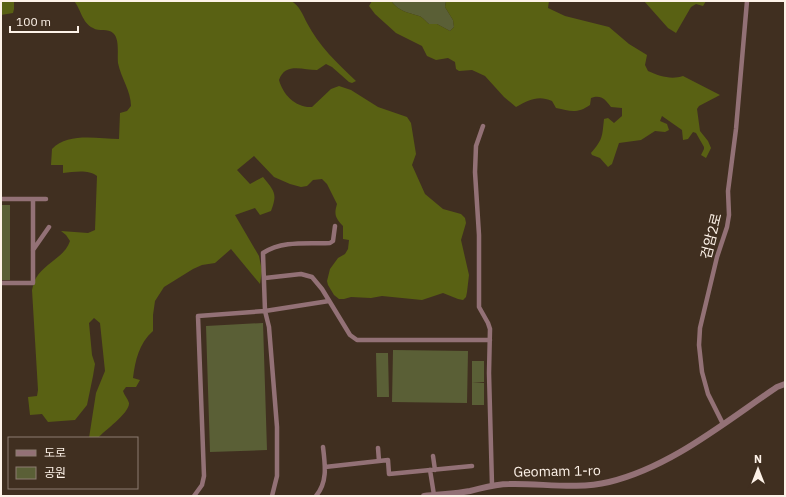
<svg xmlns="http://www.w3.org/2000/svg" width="786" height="497" viewBox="0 0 786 497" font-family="'IBM Plex Sans','Noto Sans KR',sans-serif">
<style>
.green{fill:#5a5f36}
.forest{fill:#596113}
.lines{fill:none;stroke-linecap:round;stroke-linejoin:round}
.minor{stroke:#937176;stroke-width:4.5}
.tertiary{stroke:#937176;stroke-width:6}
.labels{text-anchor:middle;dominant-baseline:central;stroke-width:3;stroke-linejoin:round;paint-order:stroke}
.street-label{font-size:14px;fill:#fdf2e8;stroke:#402f20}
</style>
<rect width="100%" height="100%" fill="#402f20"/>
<!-- green -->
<path class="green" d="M391,1H446L445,7L453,20L454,27L450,31L437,24H429C426,22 423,17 419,16C407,12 400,12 391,1Z
M1,205H10V280H1Z
M263,323L267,450L210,452L206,326Z
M393,350L468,351L467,403L392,402Z
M376,353H388L389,397H377Z
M472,361H484V382L472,383Z
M472,383H484V405H472Z"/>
<!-- forest -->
<path class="forest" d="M1,1H14V9L13,13L1,15Z
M74,1H291C299,5 303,15 307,23C319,46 337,63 356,81L352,83L349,82L332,67L326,64L317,70C303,70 285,62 279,80C283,95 296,108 312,107L331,89L339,86L351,90L378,107L407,117L411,123L416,154L412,165L425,194L443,209L461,214L465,218L466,223L461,240L469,275L467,292L466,297L463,300L458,299L443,293L422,300L382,296L371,298L351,297L344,299H339L334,295L328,285L327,281L330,269L338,258L345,254L348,249L349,240L343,239V226C335,218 334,214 337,204L327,184L322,179L313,180L307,186L301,187L290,184L274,177L254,156L237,170L250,184L263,177C274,191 278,193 271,211L260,215L255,208L235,215L259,256L262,271L260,284L231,249L215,263L202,265L193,269L164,287L155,301L153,315V331C139,343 135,361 133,378L140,380L136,387H126L123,391C124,395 128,399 129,403C130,413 104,431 98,438H89L96,393L105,371L100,323L94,318L89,323L92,355L95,364L93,376L87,405L75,420L48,422L42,414L30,415L28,397L37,396L38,390L32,290C33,286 34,281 36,278C45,263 65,257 70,241L66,235L61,231L88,233L95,230L97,176C88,169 74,172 63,173V165H51L52,149C68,132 98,139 119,139L120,113L127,111L131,106C131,91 121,78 118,63C117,54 120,39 113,33C108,28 99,32 93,28C82,23 81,9 74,1Z
M372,1H391C400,12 407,12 419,16C423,17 426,22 429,24H437L450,31L454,27L453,20L445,7L446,1H549L548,8L565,16L609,27L629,44L647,55L645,65L648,71C659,76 671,80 683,76L720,95L699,106L697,109L700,131L708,141L711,148L706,158L701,155L704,149V147L696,133L693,132L688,139L683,140L682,130L662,116L660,121L667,124L669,130L665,132L655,131L641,140L619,143L612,164L608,167L600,158L592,155L591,153C603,139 602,137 604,119L608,118L614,123L622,116V108L611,107C606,100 601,94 591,98L590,105C577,114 570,111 556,108L552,101C538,95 529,100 516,107L504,97L485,76L472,70L459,71L456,69L455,62L448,58L436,60L427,56L422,46L396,33L375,14L369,6Z
M644,1H706L703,6L696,4L691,7L676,33L668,28Z"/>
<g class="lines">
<!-- minor -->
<path class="minor" d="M483,126L476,146L475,172L479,235V307L488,323L490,329L489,373L492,485
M1,199H46
M33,250L49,227
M265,278L301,274L312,277L322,289L350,335L357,340H490
M1,283H33V199
M723,424L708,394L702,372L699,345L700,328L717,257L727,227L729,215L728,191L736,129L747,1
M433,456L435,470
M379,461L388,460L389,474L472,466
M325,467L379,461L378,448
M430,470L434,495
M194,496L202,485L204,476L198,316L265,311L329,301
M272,496L277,476V427L269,327L265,311L263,253C283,240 308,244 330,243L333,241L335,226
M316,496C328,482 325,464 323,447"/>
<!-- tertiary -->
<path class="tertiary" d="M424,496C439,494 455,494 470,491C483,488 495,484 509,484C541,483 576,490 609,482C671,467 725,422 777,387L785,384"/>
</g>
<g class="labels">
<!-- street labels -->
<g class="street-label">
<text transform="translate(711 236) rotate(-76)">검암2로</text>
<text transform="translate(557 471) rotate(-1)">Geomam 1-ro</text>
</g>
</g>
<!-- border -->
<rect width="786" height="497" fill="none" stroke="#fdf2e8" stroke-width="4"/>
<!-- legend -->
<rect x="8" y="437" width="130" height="52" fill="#402f20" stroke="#8c7d70"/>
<rect x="16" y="450" width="20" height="6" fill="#937176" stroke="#8c7d70"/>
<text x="44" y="457" font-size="12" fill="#fdf2e8">도로</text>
<rect x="16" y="467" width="20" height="12" fill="#5a5f36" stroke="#8c7d70"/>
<text x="44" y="477" font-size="12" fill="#fdf2e8">공원</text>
<!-- north arrow -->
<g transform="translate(758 469)" stroke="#402f20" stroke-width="3" paint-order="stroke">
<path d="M0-3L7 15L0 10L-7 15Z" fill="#fdf2e8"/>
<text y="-6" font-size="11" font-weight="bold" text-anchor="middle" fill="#fdf2e8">N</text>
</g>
<!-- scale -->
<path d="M10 26v6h68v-6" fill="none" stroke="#fdf2e8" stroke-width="2"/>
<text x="16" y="26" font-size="12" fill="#fdf2e8" stroke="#402f20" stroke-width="3" paint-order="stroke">100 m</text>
</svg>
